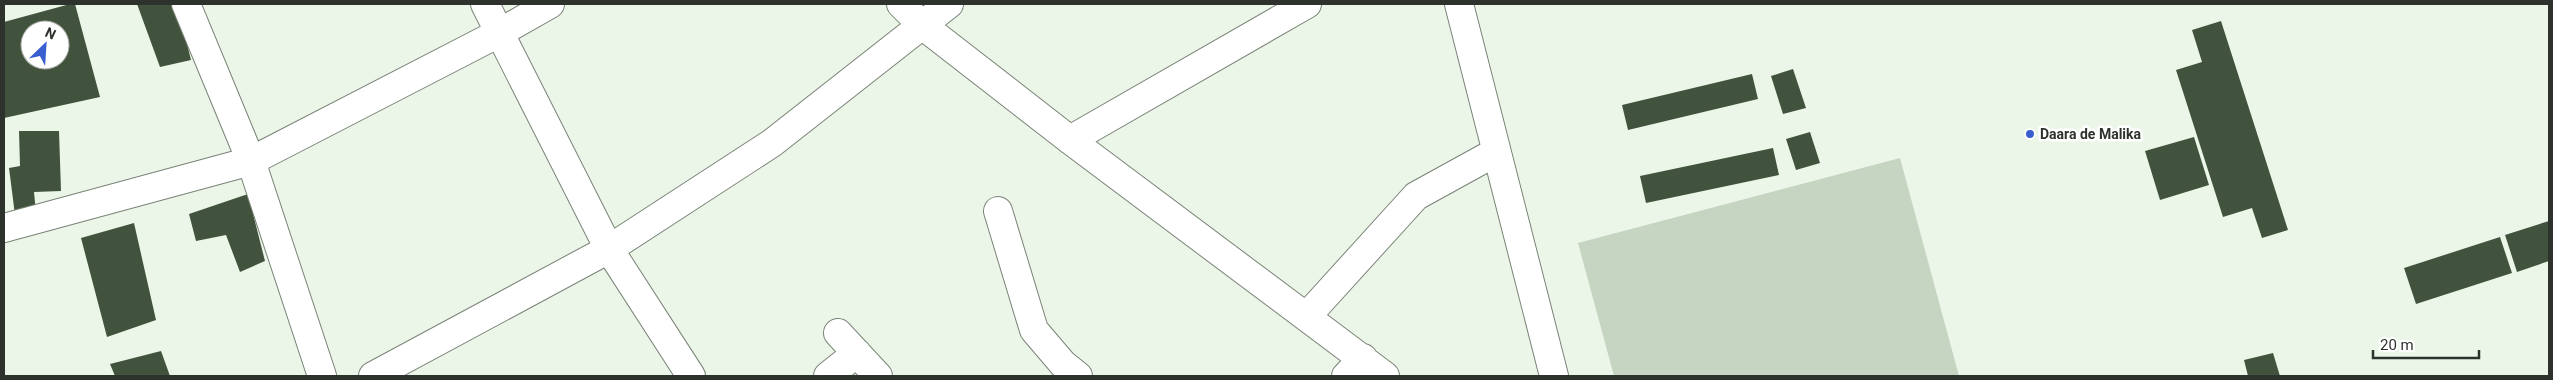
<svg xmlns="http://www.w3.org/2000/svg" width="2553" height="380" viewBox="0 0 2553 380" font-family="Roboto,sans-serif">
<style>
.green{fill:#c6d4c2}
.building{fill:#41533c;fill-rule:evenodd}
.lines{fill:none;stroke-linecap:round;stroke-linejoin:round}
.minor-casing{stroke:#7a8377;stroke-width:30}
.minor{stroke:#fff;stroke-width:28}
.poi-dot{fill:#385ecf;stroke:#fff;stroke-width:2}
.labels{text-anchor:middle;dominant-baseline:central;stroke-width:5;stroke-linejoin:round;paint-order:stroke}
.poi-label{font-size:14px;font-weight:bold;fill:#2e322d;stroke:#fff;text-anchor:start}
</style>
<rect width="100%" height="100%" fill="#ebf6e9"/>
<!-- green -->
<path class="green" d="M1900,158L1959,376H1614L1578,243Z"/>
<!-- building -->
<path class="building" d="M70,4H75L100,97L4,118V22ZM30,30H60V60H30Z
M137,4H177L191,60L160,67Z
M2221,21L2288,230L2262,238L2252,208L2223,217L2176,70L2202,62L2192,30Z
M1793,69L1806,108L1783,114L1771,76Z
M1752,74L1758,99L1628,130L1622,105Z
M19,131H59L61,191L34,192L36,213L15,215L9,168L20,166Z
M1810,132L1820,163L1796,170L1786,139Z
M2194,137L2209,185L2160,200L2145,151Z
M1773,148L1779,175L1646,203L1640,176Z
M248,194L265,261L240,272L226,235L196,241L189,214Z
M2549,221V261L2517,272L2505,235Z
M134,223L156,320L107,337L81,238Z
M2500,237L2512,273L2416,304L2404,268Z
M161,351L170,376H115L110,364Z
M2273,353L2280,376H2248L2244,360Z"/>
<g class="lines">
<defs>
<path id="minor" d="M186,4L251,161L322,376
M485,4L609,249L691,376
M901,4L922,25L1070,140L1385,376
M1459,4L1554,376
M1070,140L1307,4
M998,211L1034,330L1063,364L1078,376
M4,228L251,161L501,32L550,4
M1307,316L1416,196L1496,152
M838,333L878,376
M373,376L609,249L772,143L949,4
M828,376L857,353
M1346,376L1363,358"/>
</defs>
<!-- minor casing -->
<use href="#minor" class="minor-casing"/>
<!-- minor -->
<use href="#minor" class="minor"/>
</g>
<!-- markers -->
<circle class="poi-dot" cx="2030" cy="134" r="5"/>
<g class="labels">
<!-- poi labels -->
<g class="poi-label">
<text x="2040" y="134">Daara de Malika</text>
</g>
</g>
<!-- border -->
<rect width="2553" height="380" fill="none" stroke="#2e322d" stroke-width="10"/>
<!-- north arrow -->
<g transform="translate(45 45) rotate(25)"><circle r="24" fill="#ffffff" stroke="#abadab"/>
<path d="M0-4L9 19L0 12L-9 19Z" fill="#385ecf"/>
<text y="-8" font-size="14" font-weight="bold" text-anchor="middle" fill="#2e322d">N</text>
</g>
<!-- scale -->
<path d="M2373 350v8h106v-8" fill="none" stroke="#2e322d" stroke-width="2.5"/>
<text x="2380" y="350" font-size="15" fill="#2e322d" stroke="#ffffff" stroke-width="4" paint-order="stroke">20 m</text>
</svg>
